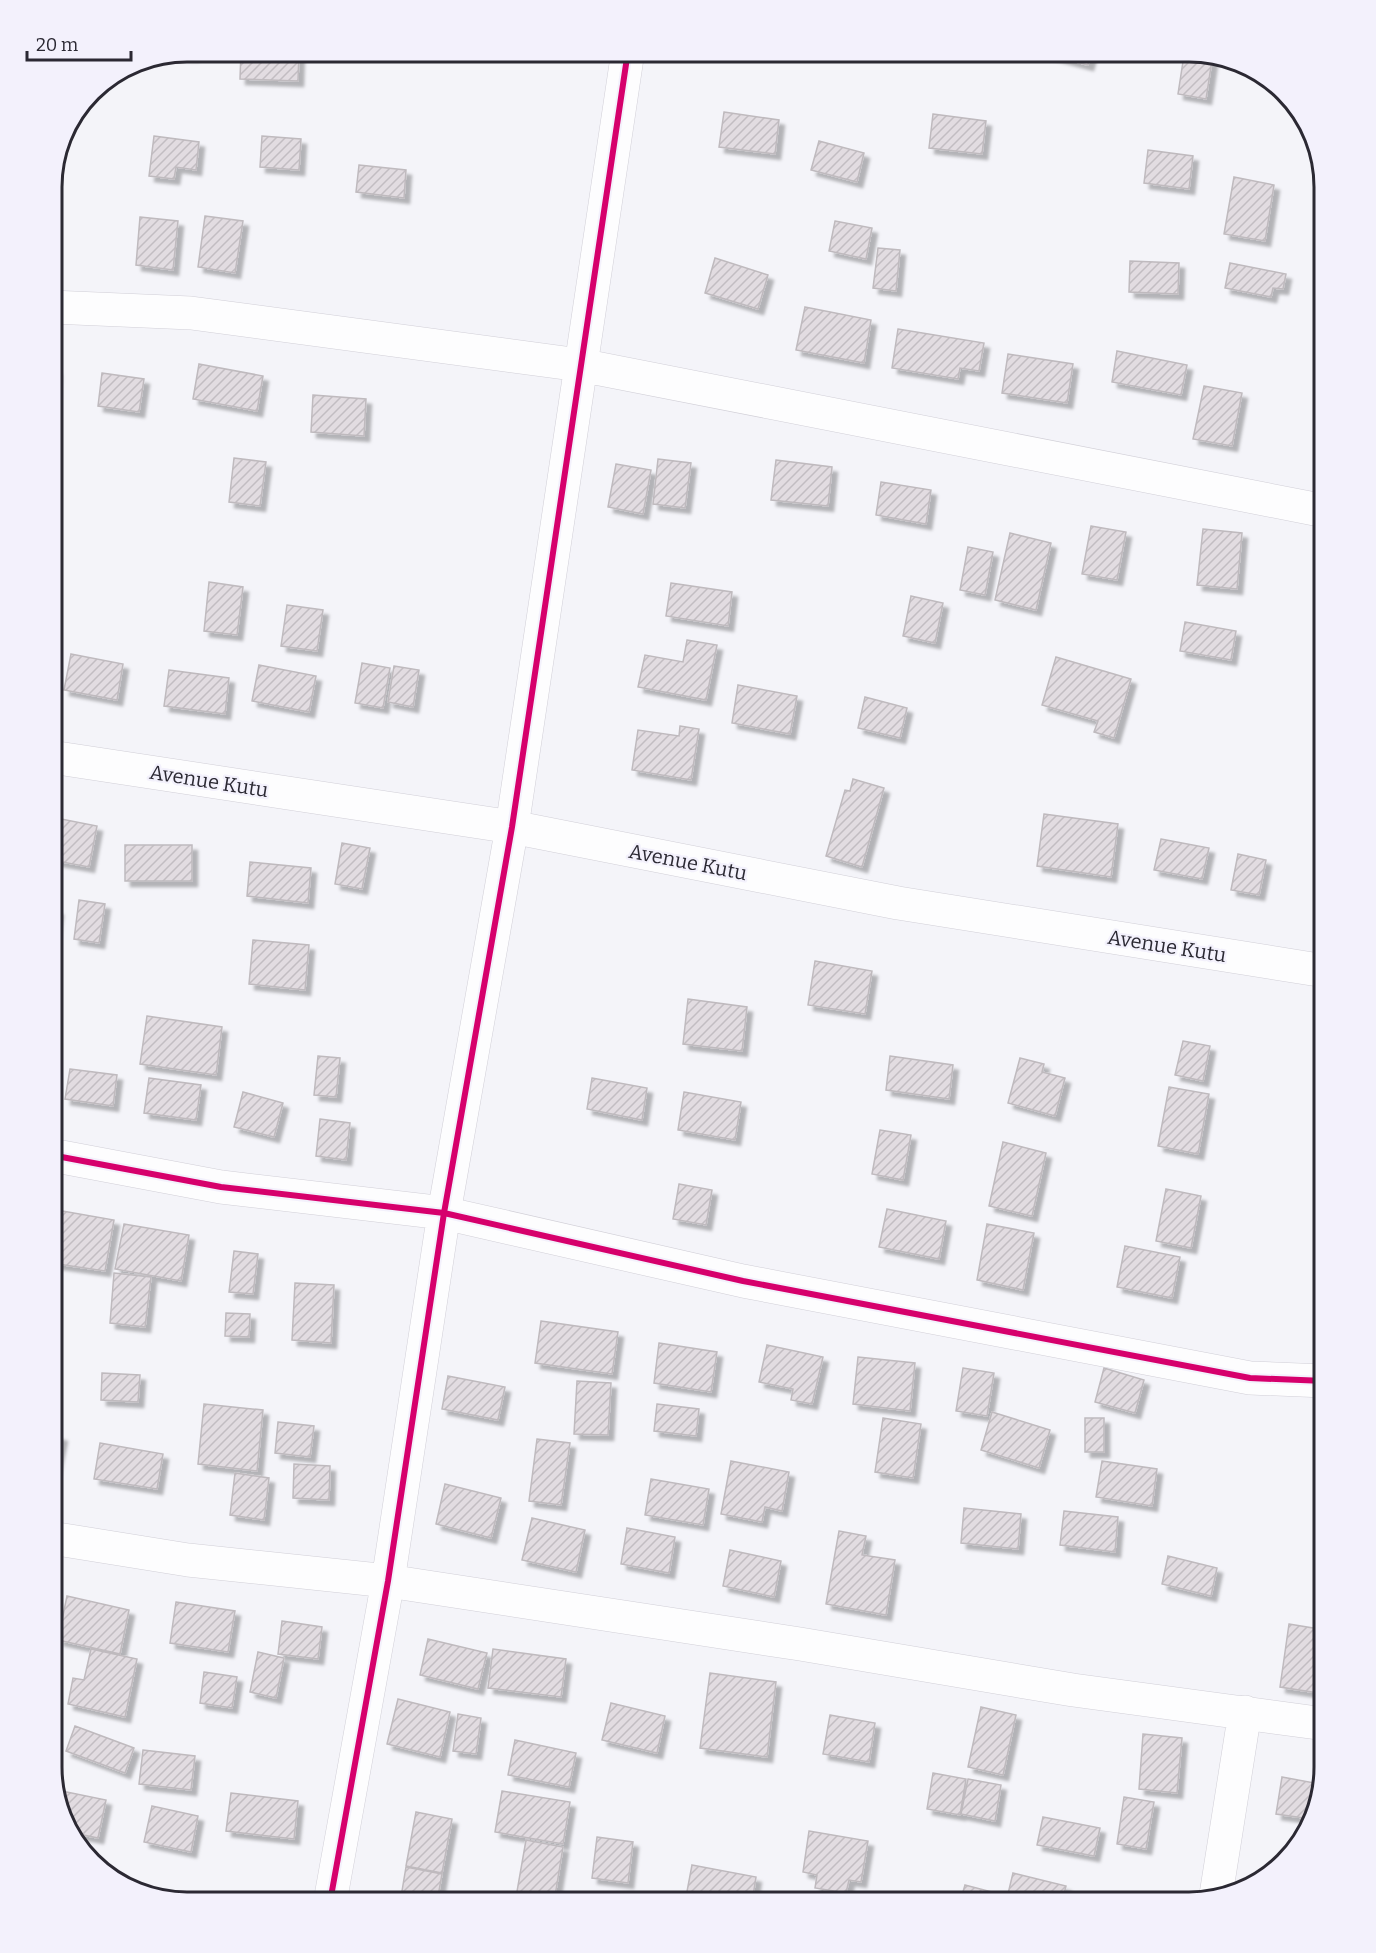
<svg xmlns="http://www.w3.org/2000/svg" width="1376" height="1953" viewBox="0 0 1376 1953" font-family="Bitter,serif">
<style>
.building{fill:url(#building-hatch);stroke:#bfbabe;stroke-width:1.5;filter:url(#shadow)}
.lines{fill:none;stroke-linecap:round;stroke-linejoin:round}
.minor-casing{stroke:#d1cfd7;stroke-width:34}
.minor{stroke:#fdfdfe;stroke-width:33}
.cycleway-casing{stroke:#f3f1fc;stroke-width:10}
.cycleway{stroke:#d6006c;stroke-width:6}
.labels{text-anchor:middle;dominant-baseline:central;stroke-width:4.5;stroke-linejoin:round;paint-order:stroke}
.street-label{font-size:20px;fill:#2b2933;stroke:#f3f1fc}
.rim{fill:none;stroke:#2b2933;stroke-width:3}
</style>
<defs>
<pattern id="building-hatch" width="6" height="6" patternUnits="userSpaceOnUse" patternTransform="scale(1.5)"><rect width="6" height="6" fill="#e2dce1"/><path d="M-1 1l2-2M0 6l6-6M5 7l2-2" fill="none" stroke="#c2bdc2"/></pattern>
<filter id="shadow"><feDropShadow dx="5.5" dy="5.5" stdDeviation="1.5" flood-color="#0004"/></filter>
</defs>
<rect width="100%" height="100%" fill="#f4f4f9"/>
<!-- building -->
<path class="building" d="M194,51L193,56L168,55L187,51Z
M241,51H299L298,81L240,79Z
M1042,51H1092L1088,65L1042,53Z
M1184,55L1212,60L1206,99L1178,94Z
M724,112L779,120L775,154L719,147Z
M933,114L986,121L982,154L929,148Z
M154,136L199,142L196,170L176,167L174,179L149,176Z
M262,136L301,139L299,170L260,167Z
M819,141L864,153L857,182L811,170Z
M1148,150L1193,156L1189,189L1144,183Z
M359,165L406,170L404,198L356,192Z
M1234,177L1274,185L1265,241L1224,234Z
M205,216L243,221L235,273L198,267Z
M140,217L178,221L173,270L136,265Z
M835,221L872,228L866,259L829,251Z
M878,248L900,250L896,291L873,288Z
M715,258L768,275L758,309L705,293Z
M1130,261L1179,263L1178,294L1129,292Z
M1230,263L1286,274L1283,289L1273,288L1271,297L1225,288Z
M805,307L871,320L864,363L796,350Z
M898,329L984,343L979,371L960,368L958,379L892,368Z
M1117,351L1187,365L1181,395L1112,382Z
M1008,354L1073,364L1067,403L1002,393Z
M199,364L263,376L257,411L193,399Z
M51,369L56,370L54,403H51Z
M102,373L144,379L139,412L98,406Z
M1204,386L1242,393L1232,446L1193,439Z
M313,395L366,399L364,436L311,432Z
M234,458L266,462L260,506L229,502Z
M658,459L691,463L685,508L653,504Z
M776,460L832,467L828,506L771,500Z
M616,464L651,470L643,514L608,507Z
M881,482L931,490L926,524L876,515Z
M1091,526L1126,532L1117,580L1082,574Z
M1203,529L1242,533L1237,589L1197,585Z
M1010,533L1051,543L1036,610L995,600Z
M968,547L993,552L985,595L960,590Z
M209,582L243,587L237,635L204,631Z
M671,583L732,592L728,626L666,616Z
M911,596L943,603L935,643L903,636Z
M287,605L323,610L317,651L281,646Z
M1185,622L1236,631L1231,660L1180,651Z
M687,640L717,645L706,700L638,687L645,655L683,662Z
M71,654L123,664L117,700L64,690Z
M1056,657L1131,679L1114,738L1094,732L1098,721L1042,705Z
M362,663L390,668L383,708L355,703Z
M259,665L316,676L309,712L252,701Z
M394,666L419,670L413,707L388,702Z
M169,670L229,678L225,714L164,706Z
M738,685L797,696L790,734L732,723Z
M865,697L907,708L900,738L858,728Z
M680,726L699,729L691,780L632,770L638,730L679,736Z
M853,779L884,788L862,867L826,856L845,790L850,791Z
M1044,814L1118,824L1111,877L1037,866Z
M51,817L97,826L89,867L51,860Z
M1161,839L1209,848L1202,879L1154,870Z
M342,843L370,848L362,889L335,884Z
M125,845H192V881H125Z
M1238,854L1266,860L1259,895L1231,890Z
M250,862L311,868L308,903L247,896Z
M79,900L105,904L99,943L74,939Z
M51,909L58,910L53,943H51Z
M253,940L309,945L305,990L249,984Z
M815,961L872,971L865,1014L808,1005Z
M688,999L747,1007L742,1051L683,1044Z
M147,1016L222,1027L216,1075L140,1064Z
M1183,1041L1210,1046L1203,1081L1175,1075Z
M318,1056L340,1058L336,1097L314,1095Z
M890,1056L953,1065L949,1099L886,1090Z
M1020,1058L1044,1064L1042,1072L1065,1078L1055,1116L1008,1103Z
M70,1069L117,1075L113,1106L65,1099Z
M149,1078L201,1085L196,1120L144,1113Z
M592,1078L647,1088L642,1120L587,1109Z
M1169,1087L1209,1094L1198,1154L1158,1146Z
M243,1092L283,1103L274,1137L234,1127Z
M684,1092L741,1102L735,1140L678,1130Z
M320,1119L350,1123L346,1160L316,1156Z
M880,1130L911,1135L903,1180L872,1174Z
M1003,1142L1046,1153L1032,1216L989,1206Z
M679,1184L712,1190L706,1225L673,1219Z
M1166,1189L1201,1196L1191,1248L1156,1241Z
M51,1209L114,1220L105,1271L51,1263Z
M887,1209L946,1221L939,1259L879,1247Z
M124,1224L189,1235L181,1281L115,1269Z
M987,1224L1034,1233L1023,1290L977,1280Z
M1125,1246L1180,1257L1172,1298L1117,1287Z
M234,1251L258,1254L253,1294L229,1292Z
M114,1273L151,1277L145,1327L110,1323Z
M295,1283L334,1285L331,1343L292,1340Z
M226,1313L250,1314L249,1337L225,1336Z
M541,1321L618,1332L612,1374L535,1363Z
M659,1343L717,1352L711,1392L654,1383Z
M767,1345L823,1357L812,1404L791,1400L793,1389L759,1382Z
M858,1357L915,1363L910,1411L853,1404Z
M963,1368L994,1373L987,1416L956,1411Z
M1104,1368L1144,1380L1135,1413L1095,1402Z
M102,1373L140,1375L138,1402L101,1400Z
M448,1376L505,1387L498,1420L442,1409Z
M577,1381L611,1383L608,1435L574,1434Z
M204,1404L263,1410L257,1471L198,1464Z
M657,1404L699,1409L696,1436L654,1431Z
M992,1412L1050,1430L1039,1468L981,1450Z
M883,1418L921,1424L913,1478L875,1472Z
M1085,1418H1104V1452H1085Z
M278,1422L314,1426L310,1457L275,1453Z
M51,1433L62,1436L55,1469L51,1468Z
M537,1439L570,1443L561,1505L529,1501Z
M100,1443L163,1454L157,1489L94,1479Z
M731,1461L789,1472L782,1511L765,1507L762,1522L721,1514Z
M1102,1461L1157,1469L1152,1506L1096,1497Z
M294,1464L330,1466L329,1500L293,1498Z
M235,1473L269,1478L264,1520L230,1515Z
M651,1479L709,1489L703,1525L645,1515Z
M445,1484L501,1498L491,1538L436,1524Z
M964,1508L1021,1514L1018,1549L961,1543Z
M1064,1511L1118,1517L1115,1552L1060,1545Z
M532,1518L585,1530L576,1572L522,1560Z
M627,1528L675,1537L669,1573L621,1564Z
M839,1531L866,1536L862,1555L895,1560L886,1615L826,1604Z
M730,1550L781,1561L774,1597L723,1586Z
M1168,1556L1217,1568L1211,1596L1162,1584Z
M67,1596L129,1610L120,1654L58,1640Z
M176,1602L235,1611L228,1652L170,1643Z
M282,1621L322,1627L318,1659L278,1654Z
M1289,1624L1325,1630V1694L1280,1687Z
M428,1639L487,1653L478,1689L420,1675Z
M91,1649L137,1659L125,1717L68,1704L73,1678L84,1680Z
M493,1649L566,1659L561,1697L488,1688Z
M258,1652L284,1658L276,1698L250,1692Z
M204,1672L237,1677L232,1708L200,1703Z
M710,1673L776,1682L767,1757L700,1748Z
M398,1699L450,1712L440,1757L387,1744Z
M611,1703L665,1716L657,1753L602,1740Z
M981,1707L1016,1715L1003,1775L968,1767Z
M458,1714L481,1718L476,1754L453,1751Z
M830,1715L875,1723L869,1762L823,1754Z
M75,1726L134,1748L125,1773L66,1751Z
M1143,1734L1182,1738L1177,1793L1139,1789Z
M515,1740L576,1753L569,1787L508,1775Z
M143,1750L195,1756L191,1790L139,1784Z
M933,1773L966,1779L960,1815L927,1809Z
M1282,1777L1320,1784L1311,1819L1276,1814Z
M968,1779L1001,1785L995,1821L961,1814Z
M57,1790L106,1800L98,1838L69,1832Z
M502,1791L570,1802L563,1844L495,1832Z
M231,1793L298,1801L294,1839L226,1831Z
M1124,1797L1154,1802L1146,1849L1117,1844Z
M152,1806L198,1816L191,1852L144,1842Z
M416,1812L452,1819L442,1873L406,1866Z
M1043,1817L1100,1828L1094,1856L1037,1845Z
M809,1831L868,1841L861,1882L849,1880L846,1893L815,1888L817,1875L803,1872Z
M597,1837L633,1842L628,1883L592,1878Z
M526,1840L563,1847L554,1902L516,1897Z
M692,1865L756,1877L752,1902H685Z
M406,1867L442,1874L437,1902L401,1897Z
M1013,1873L1066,1886L1062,1902H1006Z
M965,1885L992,1892L990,1902H960Z"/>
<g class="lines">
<defs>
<path id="minor" d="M51,307L191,313L580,365L1325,511
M51,757L512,827L898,903L1325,971
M51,1155L221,1187L444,1213L743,1281L1250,1378L1325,1381
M51,1538L188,1560L388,1581L800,1644L1073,1690L1325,1724
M1216,1895L1245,1712
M330,1902L388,1581L444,1213L512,827L628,51"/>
</defs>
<!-- minor casing -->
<use href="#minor" class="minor-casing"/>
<!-- minor -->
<use href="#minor" class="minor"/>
<defs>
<path id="cycleway" d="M51,1155L221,1187L444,1213L743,1281L1250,1378L1325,1381
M330,1902L388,1581L444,1213L512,827L628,51"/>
</defs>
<!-- cycleway casing -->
<use href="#cycleway" class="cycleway-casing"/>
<!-- cycleway -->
<use href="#cycleway" class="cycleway"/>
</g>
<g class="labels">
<!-- street labels -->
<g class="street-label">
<text transform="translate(209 781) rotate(9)">Avenue Kutu</text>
<text transform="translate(688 862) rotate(11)">Avenue Kutu</text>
<text transform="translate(1167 946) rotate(9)">Avenue Kutu</text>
</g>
</g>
<!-- crop -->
<path d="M0 0H1376V1953H0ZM187 62H1189A125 125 0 0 1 1314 187V1767A125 125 0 0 1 1189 1892H187A125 125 0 0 1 62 1767V187A125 125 0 0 1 187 62Z" fill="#f3f1fc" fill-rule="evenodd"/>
<path class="rim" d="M187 62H1189A125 125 0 0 1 1314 187V1767A125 125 0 0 1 1189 1892H187A125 125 0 0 1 62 1767V187A125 125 0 0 1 187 62Z"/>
<!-- scale -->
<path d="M27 51v9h104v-9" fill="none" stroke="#2b2933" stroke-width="3"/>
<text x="36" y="51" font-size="18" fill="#2b2933" stroke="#f3f1fc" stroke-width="4.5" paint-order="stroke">20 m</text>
</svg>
